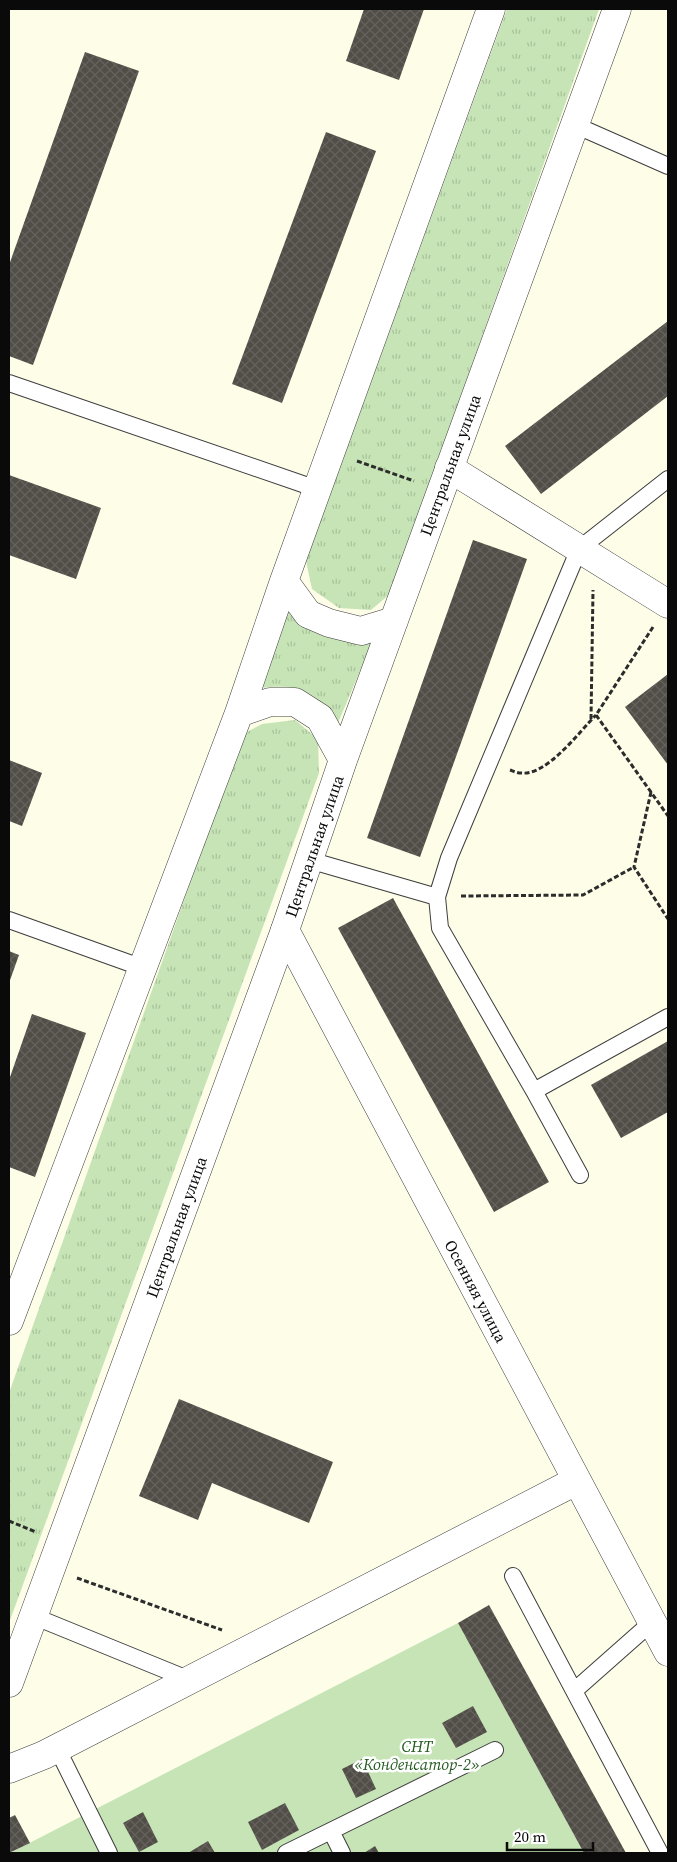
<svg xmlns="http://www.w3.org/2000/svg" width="677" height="1862" viewBox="0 0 677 1862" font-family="'Source Serif 4',serif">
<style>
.grass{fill:url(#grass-tufts)}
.garden{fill:#c6e4b5}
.building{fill:url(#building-cross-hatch)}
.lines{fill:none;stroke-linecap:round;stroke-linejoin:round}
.service-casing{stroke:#3d3d3d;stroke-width:18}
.minor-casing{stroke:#3d3d3d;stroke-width:29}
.tertiary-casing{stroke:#3d3d3d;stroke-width:29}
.path{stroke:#2c2c2c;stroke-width:3;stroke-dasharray:5 2.5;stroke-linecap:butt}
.service{stroke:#fff;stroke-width:16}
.minor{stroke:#fff;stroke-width:28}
.tertiary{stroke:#fff;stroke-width:28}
.labels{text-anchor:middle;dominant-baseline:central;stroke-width:5;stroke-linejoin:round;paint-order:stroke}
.street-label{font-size:16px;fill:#0a0a0a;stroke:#fff}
.park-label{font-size:16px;font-style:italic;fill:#235b20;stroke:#fff}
</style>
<defs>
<pattern id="grass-tufts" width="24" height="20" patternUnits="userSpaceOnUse" patternTransform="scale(1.25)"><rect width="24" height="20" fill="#c6e4b5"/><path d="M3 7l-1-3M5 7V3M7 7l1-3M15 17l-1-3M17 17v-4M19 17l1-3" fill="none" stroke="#a9c29a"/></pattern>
<pattern id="building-cross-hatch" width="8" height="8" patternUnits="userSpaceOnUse" patternTransform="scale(1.25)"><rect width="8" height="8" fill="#514d47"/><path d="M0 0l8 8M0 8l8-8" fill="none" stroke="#65625d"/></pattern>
</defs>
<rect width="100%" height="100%" fill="#fdfde8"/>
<!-- grass -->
<path class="grass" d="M507,9H599L390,594L371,610L339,608L312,589L306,561Z
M290,608L373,640L338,723C315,691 299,683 260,688Z
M295,720L318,739L319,773L9,1623V1393L243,734L262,724Z"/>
<!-- garden -->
<path class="garden" d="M458,1623L584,1853H10Z"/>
<!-- building -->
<path class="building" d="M364,9H424L399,80L346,61Z
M85,52L139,71L33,365L9,356V265Z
M326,132L376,151L282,403L232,384Z
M668,321V396L541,494L505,446Z
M9,475L101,508L76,579L9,555Z
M473,540L527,559L420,857L367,838Z
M668,674V765L625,707Z
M9,760L42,773L22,826L9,821Z
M393,898L549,1182L494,1212L338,928Z
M9,951L19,955L9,983Z
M32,1014L86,1033L35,1177L9,1167V1080Z
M668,1041V1112L621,1138L591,1085Z
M179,1399L333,1462L309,1523L212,1483L198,1520L139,1496Z
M489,1605L626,1853H584L458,1623Z
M473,1706L487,1732L456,1748L442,1723Z
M362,1759L376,1789L356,1798L342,1769Z
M285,1803L299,1830L262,1850L248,1822Z
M143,1812L158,1842L139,1852L123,1823Z
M15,1815L30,1843L9,1853V1818Z
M208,1841L215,1853H188Z
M375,1846L379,1853H364Z"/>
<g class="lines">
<defs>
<path id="service" d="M575,125L668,166
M9,383L317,489
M668,479L579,549L449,858L437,897L440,928L534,1091L668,1017
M309,860L437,897
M9,920L143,968
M534,1091L580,1175
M513,1576L660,1853
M33,1616L190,1680
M574,1691L652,1622
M57,1748L109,1853
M331,1831L342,1853
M286,1853L495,1750"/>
<path id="minor" d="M449,468L668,604
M285,930L668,1652
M9,1769L44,1755L576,1481"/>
<path id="tertiary" d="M284,581L308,614L329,623L361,631L394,621
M239,713L270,702H295L320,718L343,760
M9,1321L239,713L284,581L491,9
M9,1683L285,930L343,760L617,9"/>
</defs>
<!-- service casing -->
<use href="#service" class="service-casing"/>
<!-- minor casing -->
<use href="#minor" class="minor-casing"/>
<!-- tertiary casing -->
<use href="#tertiary" class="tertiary-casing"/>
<!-- path -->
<path class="path" d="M357,461L414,481
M653,627L596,715L668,816
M591,719L593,590
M510,770C513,771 517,773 521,773C547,776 579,732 596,715
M651,792L634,867L668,919
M461,896L583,895L634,867
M9,1521L36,1532
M77,1578L222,1630"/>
<!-- service -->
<use href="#service" class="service"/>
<!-- minor -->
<use href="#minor" class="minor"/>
<!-- tertiary -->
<use href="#tertiary" class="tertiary"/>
</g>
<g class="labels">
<!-- street labels -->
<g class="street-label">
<text transform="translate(450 465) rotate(-70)">Центральная улица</text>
<text transform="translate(314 846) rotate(-71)">Центральная улица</text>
<text transform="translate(176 1227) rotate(-70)">Центральная улица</text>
<text transform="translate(476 1291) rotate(62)">Осенняя улица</text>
</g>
<!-- park labels -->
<g class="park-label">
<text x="417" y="1746">СНТ<tspan x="417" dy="18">«Конденсатор-2»</tspan></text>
</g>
</g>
<!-- border -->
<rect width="677" height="1862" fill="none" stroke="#0a0a0a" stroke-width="20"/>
<!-- scale -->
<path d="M507 1842v8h86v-8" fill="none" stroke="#0a0a0a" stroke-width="2.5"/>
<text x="514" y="1842" font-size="15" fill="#0a0a0a" stroke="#ffffff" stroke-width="4" paint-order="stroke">20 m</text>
</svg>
